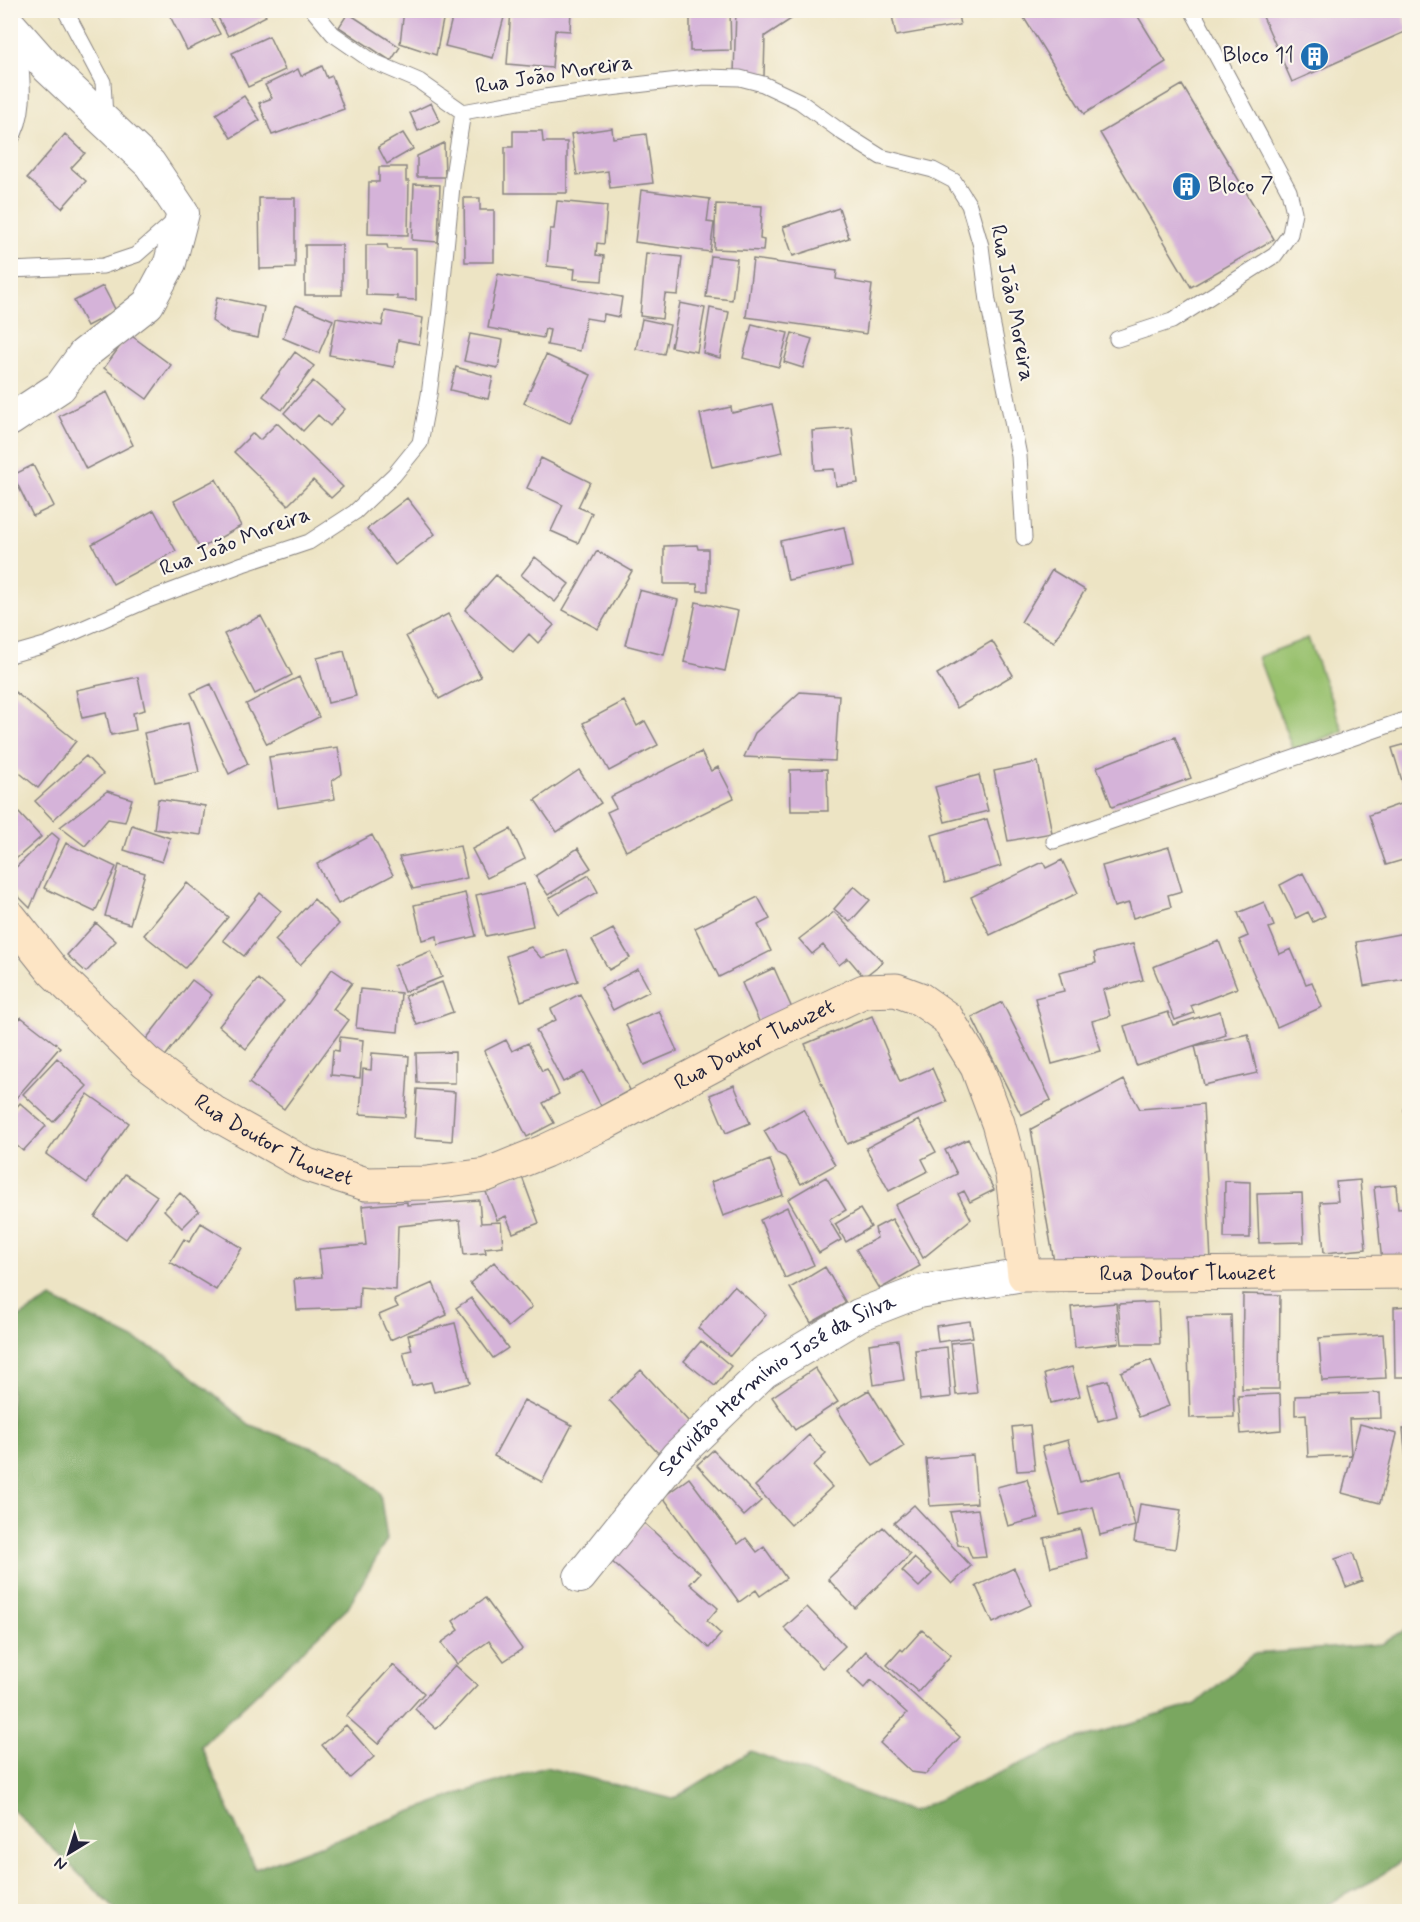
<svg xmlns="http://www.w3.org/2000/svg" width="1420" height="1922" viewBox="0 0 1420 1922" font-family="Mynerve,sans-serif">
<style>
.green{fill:#99c16e;stroke:#5e7254;stroke-width:1.5}
.forest{fill:#7aa761;stroke:#4e644e;stroke-width:1.5}
.building{fill:#d5b3d9}
.lines{fill:none;stroke-linecap:round;stroke-linejoin:round}
.lane-casing{stroke:#888380;stroke-width:17}
.street-casing{stroke:#888380;stroke-width:34}
.secondary-casing{stroke:#888380;stroke-width:35}
.lane{stroke:#fff;stroke-width:15}
.street{stroke:#fff;stroke-width:32}
.secondary{stroke:#fde5c5;stroke-width:33}
.labels{text-anchor:middle;dominant-baseline:central;stroke-width:4.5;stroke-linejoin:round;paint-order:stroke}
.poi-label{font-size:22px;fill:#22223b;stroke:#fbf7ec;text-anchor:end}
.street-label{font-size:22px;fill:#22223b;stroke:#fbf7ec}
</style>
<rect width="100%" height="100%" fill="#fbf7ec"/>
<filter id="ink" filterUnits="userSpaceOnUse"><feTurbulence type="fractalNoise" baseFrequency=".0167" numOctaves="2"/><feDisplacementMap in="SourceGraphic" scale="12" xChannelSelector="R" yChannelSelector="G"/><feConvolveMatrix kernelMatrix="1 2 1 2 8 2 1 2 1" color-interpolation-filters="sRGB"/></filter>
<filter id="wash" filterUnits="userSpaceOnUse"><feTurbulence type="fractalNoise" baseFrequency=".008" numOctaves="4" result="noise"/><feDisplacementMap in="SourceGraphic" scale="24" xChannelSelector="R" yChannelSelector="G"/><feGaussianBlur stdDeviation="1.35" result="paint"/><feColorMatrix in="noise" values="0 0 0 0 0 0 0 0 0 0 0 0 0 0 0 0 0 1.4 0 .05"/><feComposite in="paint" operator="in"/></filter>
<g filter="url(#wash)">
<rect width="100%" height="100%" fill="#ede4c4"/>
<!-- green -->
<path class="green" d="M1308,638L1343,731L1293,750L1258,657Z"/>
<!-- forest -->
<path class="forest" d="M51,1298L168,1356L250,1425L343,1459L380,1493L387,1539L348,1608L201,1746L255,1869L461,1793L545,1767L673,1799L751,1751L911,1812L1074,1740L1196,1704L1253,1654L1382,1644L1409,1627V1855L1374,1880L1313,1912L117,1911L11,1808V1322Z"/>
<g id="blocks">
<!-- building -->
<path class="building" d="M171,10H207L220,34L187,50L168,12Z
M214,10H262L266,16L228,36Z
M404,10H422L444,15L436,55L400,43Z
M454,10H506L493,58L445,46Z
M511,10H571L570,31L555,30L552,68L507,64Z
M690,10H730L731,50L690,51Z
M736,10H805L765,36L764,76L734,74Z
M891,10H957L960,25L896,36Z
M1019,10H1134L1166,62L1084,114Z
M1260,10H1400L1409,30L1292,82Z
M348,13L400,47L391,61L339,27Z
M269,36L285,70L248,87L232,53Z
M322,66L327,78L332,76L344,109L272,135L259,103L272,98L265,85L298,69L301,76Z
M1182,85L1274,239L1191,287L1100,133Z
M244,96L260,120L231,138L216,114Z
M431,103L440,121L418,131L410,113Z
M612,128L613,138L646,134L653,183L610,188L608,171L577,175L571,134Z
M513,131H542L543,142H567V193H505V147H513Z
M403,133L413,149L387,164L378,147Z
M65,134L85,153L71,168L86,181L62,208L27,178Z
M444,143L445,177H417V156Z
M379,167H406V181H409L408,235L368,234L369,182H379Z
M414,184L440,185L438,242L412,240Z
M641,190L710,199L707,222L714,223L710,252L635,242Z
M259,198H295V268L260,269Z
M464,198H480V210H494V262H465Z
M557,201L607,206L604,244L597,243L596,255L604,256L602,281L574,279L575,269L547,266L550,229H554Z
M716,204L762,206L760,239L764,240L763,251L714,249Z
M839,208L849,238L793,256L783,227Z
M305,245H342V295H305Z
M366,245H387L388,249H416V300L397,299V296L366,295Z
M646,253L682,257L678,295L665,294L662,319L640,316Z
M711,256L737,259L732,300L706,297Z
M753,259L837,271L836,279L872,285L866,334L746,317Z
M498,274L622,297L619,317L604,314L603,321L586,318L580,351L547,345L550,330L545,329L543,338L488,328Z
M103,286L116,311L87,326L74,301Z
M217,297L264,307L258,338L228,332L212,321Z
M680,303L705,308L697,352L671,347Z
M296,305L333,320L319,353L283,338Z
M710,308L729,312L720,358L703,353Z
M385,311L423,318L419,344L398,340L394,367L329,355L336,318L382,326Z
M642,319L670,325L664,354L636,349Z
M752,324L788,333L779,367L743,358Z
M792,333L812,339L803,368L784,362Z
M129,334L171,365L147,399L104,368Z
M470,334L503,340L498,368L464,361Z
M295,352L314,366L282,410L263,396Z
M546,355L591,375L570,423L524,403Z
M456,367L493,377L488,399L450,390Z
M313,381L345,409L330,426L318,415L303,431L284,413Z
M107,392L133,445L86,469L59,416Z
M772,404L783,452L712,467L700,414L731,407L732,413Z
M277,423L343,487L331,498L313,480L288,505L234,452L253,433L260,440Z
M852,428L858,483L836,486L834,469L815,470L812,431Z
M541,458L590,482L578,507L592,513L578,543L551,531L563,505L527,488Z
M33,465L54,506L33,516L13,475Z
M216,479L241,526L200,549L174,501Z
M407,498L435,534L395,565L367,529Z
M154,510L176,551L113,584L92,544Z
M844,527L852,567L788,580L780,541Z
M697,545L698,549H708V591H698L697,584H664V546Z
M597,551L632,571L598,629L563,610Z
M535,557L569,584L555,602L521,575Z
M1052,570L1085,590L1054,642L1021,622Z
M496,575L554,625L538,643L529,634L513,652L465,610Z
M639,590L678,600L664,655L625,645Z
M696,602L738,611L725,671L684,662Z
M448,614L481,677L439,699L406,636Z
M261,616L292,675L255,694L224,634Z
M992,641L1013,675L957,708L937,674Z
M344,651L356,696L328,703L317,658Z
M138,677L145,710L133,713L136,730L111,735L106,713L82,718L76,690Z
M299,677L319,717L267,744L246,704Z
M211,684L248,764L229,774L191,693Z
M10,688L76,741L38,788L10,765Z
M800,692L839,695L835,761L744,757L755,733Z
M624,701L637,726L645,721L658,745L609,771L583,723Z
M188,723L199,772L155,782L144,733Z
M1175,737L1191,778L1112,807L1097,767Z
M1410,743V793L1406,794L1392,748Z
M338,747L342,774L332,781L335,799L277,808L269,757Z
M701,752L711,771L718,767L734,798L626,851L607,812L616,808L610,797Z
M86,756L103,774L53,820L35,801Z
M1038,762L1052,833L1008,841L994,771Z
M827,769L828,811H791L790,770Z
M579,770L601,803L557,832L535,800Z
M979,775L988,811L945,822L935,787Z
M107,791L132,799L125,822L108,819L85,846L60,827Z
M158,799L205,806L201,835L154,829Z
M1406,802L1410,812V858L1386,865L1369,815Z
M18,812L41,837L10,864V819Z
M987,819L1001,866L945,883L932,835Z
M132,825L170,838L162,862L124,850Z
M511,829L525,859L487,878L472,849Z
M52,833L59,839L30,908L10,888V873Z
M372,835L393,875L338,904L317,864Z
M66,843L116,867L95,912L44,888Z
M460,846L467,878L413,889L399,857Z
M1169,847L1182,891L1168,895L1171,907L1133,918L1129,903L1114,907L1102,866Z
M578,848L591,868L548,895L535,876Z
M1062,860L1078,893L990,935L971,897L1043,862L1046,868Z
M119,865L145,873L130,924L105,916Z
M1303,873L1325,916L1313,922L1308,912L1296,918L1280,885Z
M589,875L598,892L559,914L549,898Z
M187,883L228,917L185,968L144,935Z
M524,884L533,926L486,936L476,895Z
M854,886L870,900L850,922L834,909Z
M260,893L281,911L244,956L223,940Z
M465,893L476,936L438,945L437,936L422,940L414,905Z
M758,897L770,919L758,925L771,951L719,977L695,928Z
M314,899L339,924L300,965L275,940Z
M1264,902L1274,926L1269,928L1280,954L1291,949L1306,984L1312,982L1322,1007L1277,1027L1239,940L1248,936L1238,913Z
M834,912L883,962L864,977L848,958L839,965L823,945L812,954L799,939Z
M96,923L116,941L86,972L67,955Z
M613,929L630,958L609,970L592,940Z
M1410,932V978L1364,986L1356,942Z
M1219,941L1237,988L1191,1006L1194,1013L1175,1020L1153,967Z
M1133,944L1143,980L1103,990L1110,1016L1092,1021L1101,1051L1052,1064L1035,998L1064,991L1059,972L1096,963L1094,953Z
M531,947L541,958L567,950L578,981L521,1001L506,956Z
M431,951L442,977L404,992L394,966Z
M774,968L794,1013L762,1028L742,983Z
M332,969L352,983L333,1009L349,1020L284,1109L249,1083Z
M638,969L650,991L613,1010L601,988Z
M258,979L284,1001L246,1049L219,1026Z
M192,980L212,995L160,1063L140,1047Z
M442,982L453,1012L417,1025L405,996Z
M360,989L401,993L398,1032L356,1028Z
M580,994L630,1090L601,1106L583,1072L563,1082L536,1030L556,1020L551,1009Z
M1002,1002L1051,1100L1021,1115L972,1017Z
M659,1011L677,1051L644,1065L626,1025Z
M1220,1011L1226,1035L1136,1065L1124,1026L1168,1012L1173,1025Z
M872,1016L900,1082L932,1068L947,1102L847,1144L805,1044Z
M21,1017L60,1047L10,1105V1031Z
M1248,1034L1257,1073L1204,1085L1195,1046Z
M340,1037L363,1040L360,1078L331,1075L333,1050L339,1051Z
M506,1040L512,1051L528,1043L542,1071L547,1069L559,1094L543,1103L554,1123L527,1137L484,1051Z
M455,1052V1083H417L416,1053Z
M372,1053L409,1056L405,1117L360,1114L363,1069L371,1070Z
M57,1058L87,1086L53,1122L23,1094Z
M1124,1080L1140,1109L1203,1104L1211,1261L1054,1262L1031,1129Z
M734,1085L750,1123L726,1133L710,1095Z
M417,1089L455,1092L452,1141L414,1138Z
M88,1094L129,1123L87,1183L46,1154Z
M20,1103L46,1126L23,1151L10,1140V1115Z
M1410,1108V1130H1408L1404,1109Z
M803,1109L835,1165L801,1184L785,1157L777,1153L764,1131Z
M919,1120L936,1152L922,1159L928,1171L889,1191L866,1148Z
M968,1139L994,1190L970,1202L964,1191L958,1194L971,1219L923,1258L895,1205L957,1174L945,1150Z
M770,1160L783,1195L723,1216L711,1182Z
M125,1174L157,1196L126,1239L95,1217Z
M521,1174L539,1223L513,1233L506,1216L497,1220L484,1187Z
M826,1177L846,1210L829,1220L841,1240L819,1253L788,1199Z
M1360,1180L1366,1249L1324,1253L1320,1202L1338,1201L1336,1182Z
M1225,1181L1250,1182V1238H1224Z
M1396,1185L1398,1209L1410,1208V1260L1382,1262L1374,1187Z
M180,1193L199,1211L182,1228L164,1210Z
M1302,1193L1304,1242L1259,1243L1257,1194Z
M479,1200L481,1223L501,1222L503,1246L485,1248L486,1253L464,1255L460,1220L398,1226L396,1290L360,1287L359,1308L297,1310L294,1279L322,1277L319,1249L366,1245L362,1206L407,1202V1205Z
M787,1207L814,1265L785,1278L760,1220Z
M860,1209L871,1227L846,1242L835,1224Z
M892,1219L920,1266L880,1289L856,1249L877,1238L875,1228Z
M201,1223L242,1248L216,1290L170,1262L184,1239L189,1242Z
M494,1262L532,1307L508,1327L470,1283Z
M825,1267L846,1303L811,1323L790,1288Z
M433,1283L447,1315L390,1340L379,1315L398,1307L394,1300Z
M734,1286L766,1315L730,1356L698,1328Z
M1243,1294L1280,1295L1279,1389H1242Z
M471,1298L508,1348L493,1358L456,1308Z
M1158,1302L1160,1344H1122L1118,1304Z
M1116,1303L1119,1343L1075,1348L1071,1307Z
M1410,1306V1377H1395L1394,1307Z
M1231,1315L1234,1417L1190,1418L1187,1316Z
M970,1321L973,1337L938,1342L936,1326Z
M455,1323L470,1383L434,1392L431,1382L412,1386L403,1352L412,1350L408,1335Z
M1383,1334L1386,1378L1322,1381L1319,1338Z
M898,1340L904,1380L874,1385L869,1344Z
M701,1341L731,1366L715,1386L684,1361Z
M971,1341L977,1393L956,1395L951,1343Z
M947,1347L951,1397L920,1400L915,1350Z
M1151,1360L1169,1406L1139,1417L1121,1372Z
M1072,1367L1080,1396L1051,1403L1044,1374Z
M815,1368L838,1402L795,1430L772,1397Z
M641,1370L690,1423L658,1453L609,1400Z
M1108,1380L1117,1416L1098,1421L1088,1385Z
M869,1390L904,1446L873,1466L837,1409Z
M1380,1393L1381,1418L1349,1419L1351,1455L1308,1457L1306,1414L1295,1415V1396Z
M1280,1394L1281,1430L1241,1434L1238,1396Z
M524,1400L572,1425L542,1482L494,1456Z
M1360,1424L1397,1434L1380,1503L1342,1493Z
M1030,1425L1035,1470L1017,1471L1012,1427Z
M1410,1428V1480H1408L1403,1429Z
M809,1435L826,1454L813,1466L832,1487L791,1525L755,1486Z
M1068,1440L1080,1482L1121,1471L1135,1526L1100,1535L1093,1507L1060,1515L1042,1447Z
M713,1450L761,1501L744,1516L697,1465Z
M973,1455L977,1503L930,1506L926,1459Z
M689,1478L738,1544L746,1538L757,1552L764,1547L786,1578L760,1596L756,1590L739,1602L663,1497Z
M1027,1479L1039,1518L1008,1526L997,1487Z
M1140,1504L1181,1510L1175,1549L1134,1542Z
M914,1505L971,1566L952,1584L894,1523Z
M978,1509L986,1557L972,1558L967,1546L958,1545L950,1512Z
M644,1523L700,1573L690,1584L718,1608L707,1621L721,1634L709,1648L611,1561Z
M883,1527L910,1555L855,1608L828,1579Z
M1080,1529L1087,1558L1051,1567L1044,1538Z
M1353,1553L1362,1581L1346,1587L1335,1559Z
M914,1558L932,1574L919,1587L902,1571Z
M1014,1568L1031,1605L993,1623L976,1586Z
M485,1598L522,1649L504,1661L489,1641L457,1664L441,1643L459,1630L453,1621Z
M807,1607L845,1646L822,1668L784,1628Z
M922,1630L951,1655L918,1692L887,1665L901,1649L903,1651Z
M866,1651L960,1737L926,1774L911,1772L880,1743L907,1713L871,1680L864,1688L847,1672Z
M393,1665L424,1693L378,1744L346,1716Z
M455,1665L477,1685L436,1729L415,1709Z
M346,1725L374,1757L350,1778L322,1745Z"/>
</g>
</g>
<g filter="url(#ink)">
<use href="#blocks" fill-opacity="0" stroke="#888380" stroke-width="1.5"/>
<g class="lines">
<defs>
<path id="lane" d="M65,10L103,82L105,117
M313,10L333,34L372,61L419,81L463,112
M463,112L545,97L602,89L704,77L740,78L763,84L799,101L843,133L881,157L933,170L954,181L969,205L981,246L988,301L1019,456L1024,538
M10,141C29,111 21,75 19,42
M10,270L103,266L136,255L177,219
M1117,339L1172,321L1275,255L1290,234L1294,212L1289,191L1192,10
M10,655L45,645L148,600L243,564L309,542L355,512L394,475L420,443L429,395L440,310L453,176L463,112
M1054,841L1410,718"/>
<g id="street">
<path d="M10,25L47,67L150,164L183,213L170,263L148,304L84,354L60,387L10,420"/>
<path id="s1" d="M580,1577L677,1456L764,1372L859,1315L918,1292L1024,1275"/>
</g>
<g id="secondary">
<path id="s2" d="M10,917L53,971L146,1062L216,1114L307,1165L366,1184L427,1183L486,1175L545,1151L603,1124L766,1037L864,991L896,990L920,999L947,1018L977,1067L998,1123L1012,1175L1024,1275L1410,1272"/>
</g>
</defs>
<!-- lane casing -->
<use href="#lane" class="lane-casing"/>
<!-- street casing -->
<use href="#street" class="street-casing"/>
<!-- secondary casing -->
<use href="#secondary" class="secondary-casing"/>
<!-- lane -->
<use href="#lane" class="lane"/>
<!-- street -->
<use href="#street" class="street"/>
<!-- secondary -->
<use href="#secondary" class="secondary"/>
</g>
</g>
<!-- icons -->
<defs>
<symbol id="building-disc" viewBox="-11 -11 22 22"><circle r="9.5" fill="#1f6fb2" stroke="#fbf7ec"/><path d="M-4-6H4V6H1V3H-1V6H-4ZM-2.5-4.3h1.7v1.8h-1.7ZM.8-4.3h1.7v1.8H.8ZM-2.5-1h1.7V.8h-1.7ZM.8-1h1.7V.8H.8Z" fill="#fff"/></symbol>
</defs>
<g fill-rule="evenodd">
<use href="#building-disc" x="1298" y="40" width="33" height="33"/>
<use href="#building-disc" x="1170" y="170" width="33" height="33"/>
</g>
<g class="labels">
<!-- poi labels -->
<g class="poi-label">
<text x="1294" y="56">Bloco 11</text>
<text x="1208" y="186" text-anchor="start">Bloco 7</text>
</g>
<!-- street labels -->
<g class="street-label">
<text transform="translate(554 75) rotate(-9)">Rua João Moreira</text>
<text transform="translate(1012 303) rotate(79)">Rua João Moreira</text>
<text transform="translate(235 542) rotate(-21)">Rua João Moreira</text>
<text stroke="none"><textPath href="#s2" startOffset="872">Rua Doutor Thouzet</textPath></text>
<text stroke="none"><textPath href="#s2" startOffset="350">Rua Doutor Thouzet</textPath></text>
<text stroke="none"><textPath href="#s2" startOffset="1520">Rua Doutor Thouzet</textPath></text>
<text stroke="none"><textPath href="#s1" startOffset="279">Servidão Herminio José da Silva</textPath></text>
</g>
</g>
<!-- margin -->
<rect width="1420" height="1922" fill="none" stroke="#fbf7ec" stroke-width="36"/>
<!-- north arrow -->
<g transform="translate(69 1853) rotate(218)" stroke="#fbf7ec" stroke-width="4.5" paint-order="stroke">
<path d="M0-4.5L10 22L0 15L-10 22Z" fill="#22223b"/>
<text y="-9" font-size="16" font-weight="bold" text-anchor="middle" fill="#22223b">N</text>
</g>
</svg>
